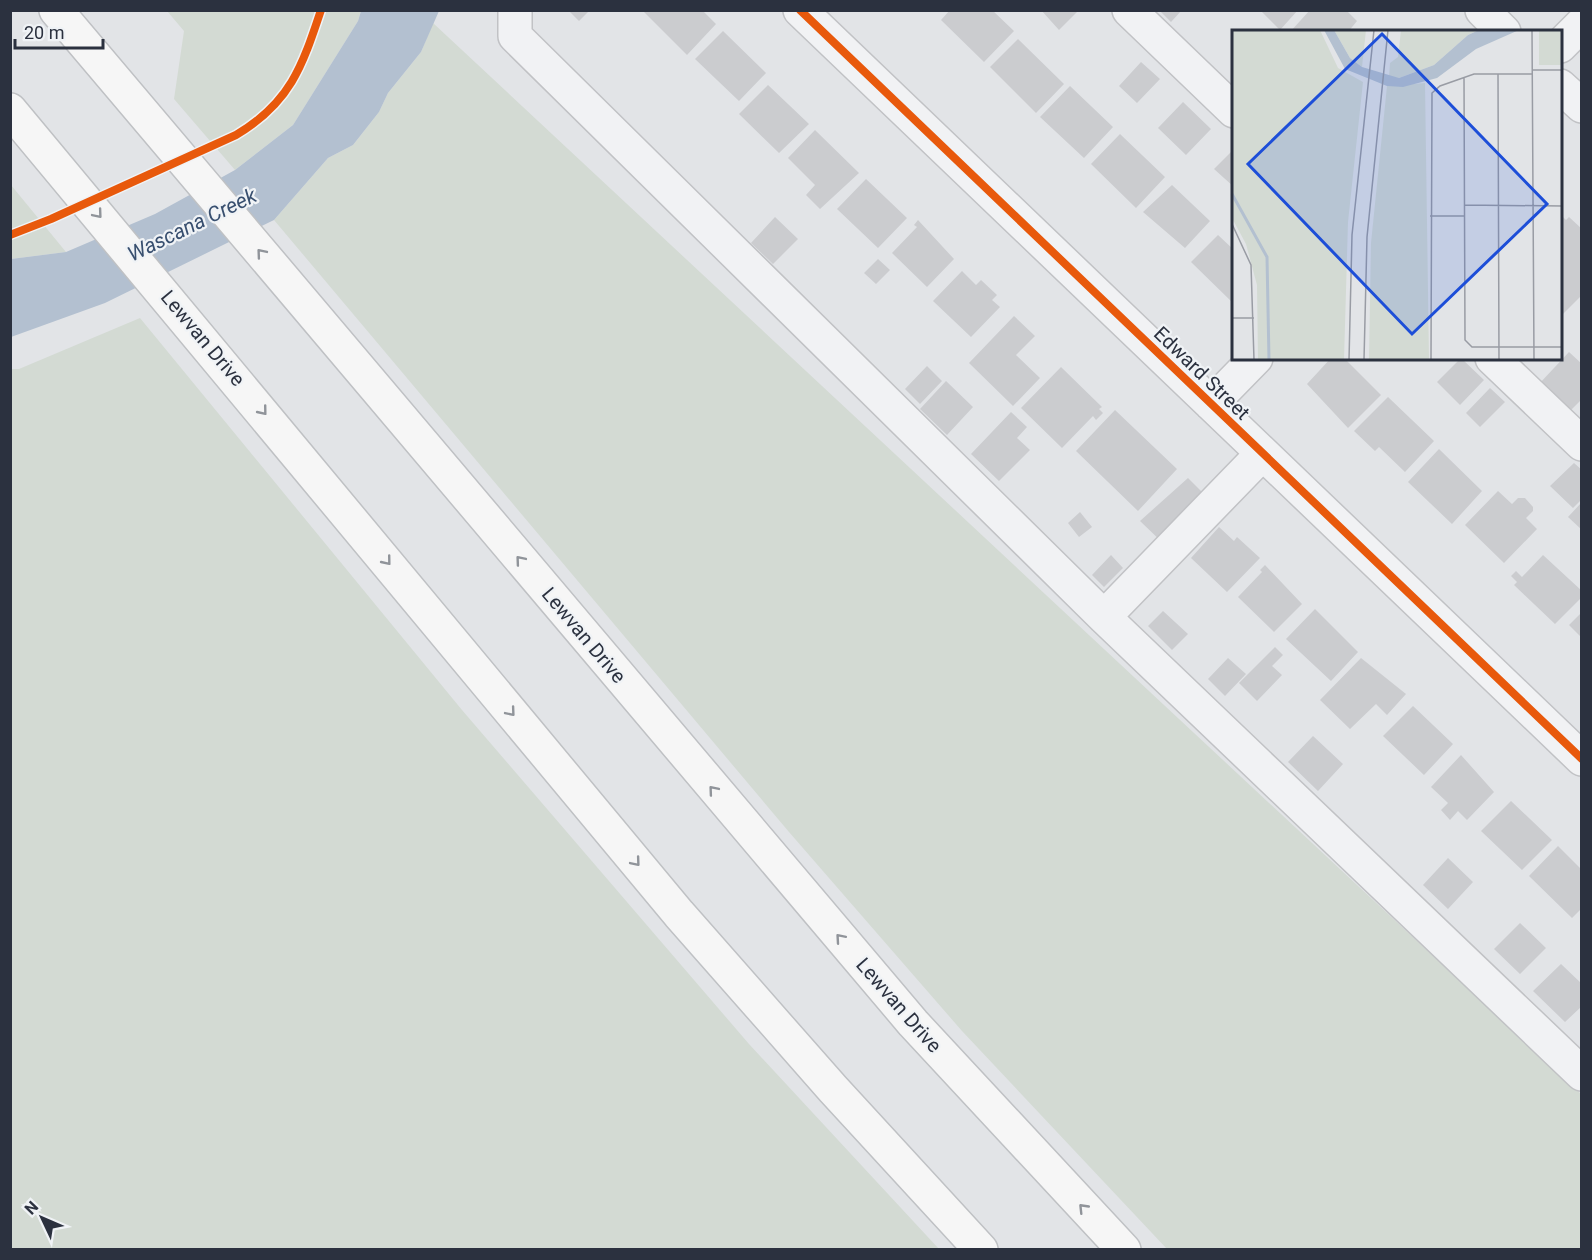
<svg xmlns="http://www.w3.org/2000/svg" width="1592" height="1260" viewBox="0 0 1592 1260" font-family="Roboto,sans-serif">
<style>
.green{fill:#d3dad3}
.water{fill:#b3c0d0}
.building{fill:#cbcccf}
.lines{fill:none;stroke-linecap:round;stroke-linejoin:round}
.minor-casing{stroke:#c1c2c5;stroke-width:36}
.major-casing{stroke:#bfc1c4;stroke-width:36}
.minor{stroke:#f1f2f4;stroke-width:33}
.major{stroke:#f6f6f6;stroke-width:33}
.cycleway-casing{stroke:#f0f3f6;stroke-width:11}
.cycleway{stroke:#e8590c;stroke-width:8}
.oneway{stroke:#90949a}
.labels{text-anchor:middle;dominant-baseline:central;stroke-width:4.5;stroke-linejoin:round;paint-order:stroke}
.street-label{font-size:20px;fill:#2b313f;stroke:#f0f3f6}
.water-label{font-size:21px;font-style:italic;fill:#384f6f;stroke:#f0f3f6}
.inset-river{fill:none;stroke:#b3c0d0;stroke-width:3}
.inset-road{fill:none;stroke:#999ca4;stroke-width:1.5}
.view{fill:#1d4ed8;fill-opacity:0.15;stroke:#1d4ed8;stroke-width:3}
.inset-edge{fill:none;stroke:#2b313f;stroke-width:3}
</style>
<rect width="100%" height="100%" fill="#e2e4e7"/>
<!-- green -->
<path class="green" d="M167,11H361L358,21L293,125L235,170L174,99L184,31Z
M433,23L1581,1094V1249H1167L962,1031L789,832L274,220L328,158L353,145L379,112L388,93L421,52Z
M11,185L66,252L11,259Z
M140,318L462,710L749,1044L939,1249H11V369H19Z"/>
<!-- water -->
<path class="water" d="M361,11H439L421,52L388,93L379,112L353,145L328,158L274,220L105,303L11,337V259L66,252L155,214L235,170L293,125L358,21Z"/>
<!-- building -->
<path class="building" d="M568,10H590L579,21Z
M642,10H702L716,24L687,55Z
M950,10H992L1014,31L984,62L941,20Z
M1041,10H1079L1059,30Z
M1159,10H1182L1171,22Z
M1260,10H1298L1280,30Z
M1310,10H1346L1357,21L1348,32H1290Z
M723,31L766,73L739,101L695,59Z
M1018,39L1064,84L1036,113L990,67Z
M1141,62L1160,79L1137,103L1119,86Z
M768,85L809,124L779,153L739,114Z
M1070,86L1113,127L1084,158L1040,117Z
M1183,102L1211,129L1186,155L1158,128Z
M815,130L859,173L820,209L806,195L815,185L788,158Z
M1120,134L1165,177L1136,208L1091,164Z
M1234,149V187L1214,169Z
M866,179L907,218L878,248L837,209Z
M1172,185L1210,221L1185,248L1143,212Z
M775,217L798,239L773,264L751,243Z
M1563,217L1566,220L1569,217L1582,229V295L1560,317V220Z
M918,220L954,259L927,287L892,253L917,227L914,225Z
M1218,235L1234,250V304L1191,262Z
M878,259L890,270L876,284L864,273Z
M962,271L976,285L981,280L997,295L992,300L1000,307L971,337L933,301Z
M1014,316L1035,336L1016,355L1040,378L1013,406L969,363Z
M1569,352L1582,364V399L1569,412L1539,384Z
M1331,358H1344L1381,395L1348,428L1307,384Z
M1461,358L1484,380L1460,405L1437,382Z
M927,366L942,381L920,404L905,389Z
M1061,367L1102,407L1099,409L1103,413L1096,420L1093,416L1062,448L1021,408Z
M946,381L973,407L947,435L920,409Z
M1490,388L1505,402L1480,427L1466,413Z
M1388,397L1434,441L1405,472L1379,447L1375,451L1354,431Z
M1115,410L1177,469L1138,511L1076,451Z
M1011,412L1027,427L1017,438L1030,450L999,481L971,454Z
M1439,449L1482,491L1452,524L1408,482Z
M1574,463L1582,470V499L1573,508L1550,486Z
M1188,478L1207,497L1165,545L1140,521Z
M1498,491L1512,504L1518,498H1525L1533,507V511L1526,518L1537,529L1504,563L1465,525Z
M1582,502V530L1568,517Z
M1080,512L1092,527L1079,537L1068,523Z
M1219,527L1234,541L1237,537L1260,558L1227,592L1191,558Z
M1111,555L1123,568L1104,587L1092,575Z
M1543,555L1582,591V597L1555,624L1514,585L1517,582L1511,576L1516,571L1522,577Z
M1265,565L1302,604L1274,632L1238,597L1262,572L1260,570Z
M1315,609L1358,652L1331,681L1286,639Z
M1163,611L1188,634L1172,650L1148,626Z
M1582,612V638L1569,625Z
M1275,647L1283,655L1272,666L1282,675L1257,701L1239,683Z
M1228,658L1246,674L1225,696L1208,679Z
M1361,658L1406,694L1387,715L1376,704L1350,729L1320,700Z
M1413,706L1453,744L1424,775L1383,736Z
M1313,736L1343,764L1318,791L1288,762Z
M1461,755L1494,792L1467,820L1458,811L1450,820L1441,810L1448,803L1431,787Z
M1511,801L1552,840L1522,870L1481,831Z
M1558,846L1582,870V908L1572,918L1529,876Z
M1448,858L1473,882L1448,909L1423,885Z
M1520,923L1546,948L1520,974L1494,949Z
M1561,964L1582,984V1006L1565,1022L1533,991Z"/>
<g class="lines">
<defs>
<path id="minor" d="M515,10V36L1104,617L1582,1074
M800,10L1582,759
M1129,10L1234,111
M1482,10L1504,32
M1560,46L1582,24
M1560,86L1582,106
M1492,358L1582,444
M1211,404L1256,358
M1104,617L1262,454"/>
<path id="major" d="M56,10L913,1023L1124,1250
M10,110L679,914L833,1089L981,1250"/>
</defs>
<!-- minor casing -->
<use href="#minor" class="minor-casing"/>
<!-- major casing -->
<use href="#major" class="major-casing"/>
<!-- minor -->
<use href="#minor" class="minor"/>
<!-- major -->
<use href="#major" class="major"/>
<defs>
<path id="cycleway" d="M800,10L1582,759
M10,235L51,219L236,135C290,103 302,67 321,10"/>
</defs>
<!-- cycleway casing -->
<use href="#cycleway" class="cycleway-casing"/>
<!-- cycleway -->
<use href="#cycleway" class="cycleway"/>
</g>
<!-- one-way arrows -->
<defs><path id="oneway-chevron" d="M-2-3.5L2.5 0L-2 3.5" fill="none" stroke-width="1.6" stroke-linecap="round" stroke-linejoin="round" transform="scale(1.5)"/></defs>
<g class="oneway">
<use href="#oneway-chevron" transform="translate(98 214) rotate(50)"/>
<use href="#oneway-chevron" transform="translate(261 253) rotate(-130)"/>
<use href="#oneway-chevron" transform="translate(263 411) rotate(51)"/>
<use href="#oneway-chevron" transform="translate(520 560) rotate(-130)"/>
<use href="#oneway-chevron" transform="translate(387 561) rotate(51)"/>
<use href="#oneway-chevron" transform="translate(511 712) rotate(50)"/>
<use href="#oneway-chevron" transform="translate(713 790) rotate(-130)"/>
<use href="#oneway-chevron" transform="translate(636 862) rotate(50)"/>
<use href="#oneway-chevron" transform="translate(840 938) rotate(-131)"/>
<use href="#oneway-chevron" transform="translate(1083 1208) rotate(-134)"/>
</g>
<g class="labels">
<!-- street labels -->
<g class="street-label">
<text transform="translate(203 338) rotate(50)">Lewvan Drive</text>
<text transform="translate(1202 373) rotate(44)">Edward Street</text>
<text transform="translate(584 635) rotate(50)">Lewvan Drive</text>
<text transform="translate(899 1005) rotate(49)">Lewvan Drive</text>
</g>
<!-- water labels -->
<g class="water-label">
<text transform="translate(192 225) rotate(-26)">Wascana Creek</text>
</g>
</g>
<!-- overview -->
<g transform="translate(1232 30)">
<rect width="330" height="330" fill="#e2e4e7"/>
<path d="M0,0H88L106,38L131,52L116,192L112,330H26L25,255L14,214L0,188ZM102,0H134L130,37L118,28ZM169,0H247L236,5L202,35L167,48L157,47L158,33L166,27ZM307,0H330V35H307ZM193,53L197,330H137L139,213L155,56Z" fill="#d3dad3"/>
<path d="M92,0H102L118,28L130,37L167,48L202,35L236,5L247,0H287L244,19L205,48L171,57L155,56L113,39Z" fill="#b3c0d0"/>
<path class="inset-river" d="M0,164L35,227L37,330"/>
<path class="inset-road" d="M300,0L302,330M301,40H330M266,44L267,330M232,47L233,310L240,317H330M232,175L330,176M198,186H232M0,194L19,235L22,330M0,288H22M117,330L120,205L142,0M132,330L135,207L156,0M199,330L200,63L208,56L242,44H301"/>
<path class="view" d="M150,4L315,174L180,304L16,134Z"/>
<rect width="330" height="330" class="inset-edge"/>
</g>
<!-- border -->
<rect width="1592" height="1260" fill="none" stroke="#2b313f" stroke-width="24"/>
<!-- north arrow -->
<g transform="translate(42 1218) rotate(314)" stroke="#f0f3f6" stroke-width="4.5" paint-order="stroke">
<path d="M0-4.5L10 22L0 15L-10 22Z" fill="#2b313f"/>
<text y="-9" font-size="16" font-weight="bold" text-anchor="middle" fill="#2b313f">N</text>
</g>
<!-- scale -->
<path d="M15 39v9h88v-9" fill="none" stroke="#2b313f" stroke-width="3"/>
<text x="24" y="39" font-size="18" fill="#2b313f" stroke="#f0f3f6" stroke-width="4.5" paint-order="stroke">20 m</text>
</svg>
